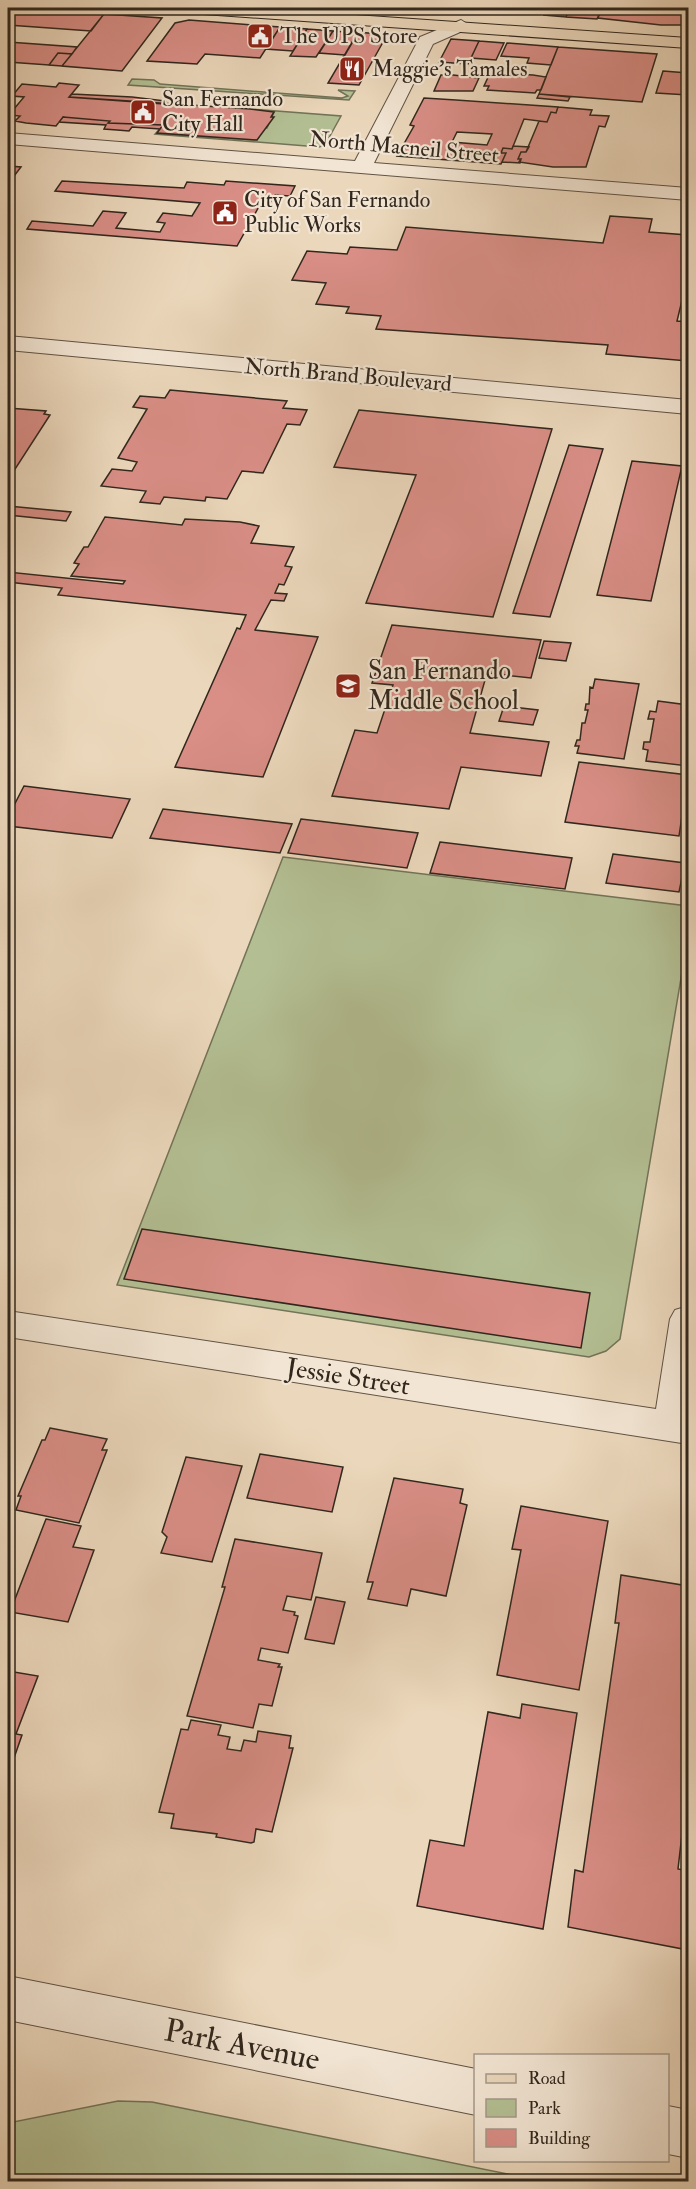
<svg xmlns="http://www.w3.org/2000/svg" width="696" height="2189" viewBox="0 0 696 2189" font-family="'IM FELL Double Pica',serif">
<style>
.green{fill:#b3bf93;stroke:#727358;stroke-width:1.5}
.building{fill:#d98e86;stroke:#31271d;stroke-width:1.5;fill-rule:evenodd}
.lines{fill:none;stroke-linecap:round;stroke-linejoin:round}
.minor-casing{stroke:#605344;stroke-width:2}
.tertiary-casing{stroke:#605344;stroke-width:2}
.primary-casing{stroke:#31271d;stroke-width:2}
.minor{fill:#f2e5d3;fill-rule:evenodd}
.tertiary{fill:#f2e5d3;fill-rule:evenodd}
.primary{fill:#ebd7bb;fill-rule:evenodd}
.labels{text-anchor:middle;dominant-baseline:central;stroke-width:4.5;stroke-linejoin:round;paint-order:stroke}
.far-poi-label{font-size:22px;fill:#31271d;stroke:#f2e5d3;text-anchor:start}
.far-street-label{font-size:22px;fill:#31271d;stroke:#f2e5d3}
.poi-label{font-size:26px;fill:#31271d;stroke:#f2e5d3;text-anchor:start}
.street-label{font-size:26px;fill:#31271d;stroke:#f2e5d3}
.near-street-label{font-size:32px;fill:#31271d;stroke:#f2e5d3}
</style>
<rect width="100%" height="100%" fill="#ebd7bb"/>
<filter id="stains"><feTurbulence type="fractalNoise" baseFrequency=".00333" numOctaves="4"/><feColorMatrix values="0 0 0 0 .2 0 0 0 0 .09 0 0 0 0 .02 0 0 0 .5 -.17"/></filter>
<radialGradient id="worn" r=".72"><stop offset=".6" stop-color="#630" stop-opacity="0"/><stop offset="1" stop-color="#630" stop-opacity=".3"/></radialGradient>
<!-- green -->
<path class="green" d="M132,79L154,80L160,84L342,98L348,96L338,90L355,91L349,100L128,85Z
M250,109L341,116L325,145L319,147L155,134L163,125L158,133L257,140L264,128H267L274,112Z
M283,857L688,906V937L620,1339L606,1351L589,1357L117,1285Z
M118,2101L152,2102L542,2181H8V2123Z"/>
<!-- building -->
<path class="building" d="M17,8L56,11L104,14L91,31L8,25V18Z
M547,8H570L566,17L544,15Z
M570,8H602L597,19L566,17Z
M602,8H688V25H661L598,18Z
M104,14L162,18L122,71L62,66Z
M189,20L265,26L280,27L260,58L205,54L197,64L147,61L175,23Z
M280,27L307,29L293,51L266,49Z
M307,29L333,31L316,57L290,56Z
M333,31L358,33L345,55L319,53Z
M358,32L387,35L359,85L328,83Z
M451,39L479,41L468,64L439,62Z
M479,41L504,43L496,60L471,58Z
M8,42L77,47L72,54L58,53L49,65L8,62Z
M507,43L533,45L558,47L551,65L527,63L529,58L501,56Z
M558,47L657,54L642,102L539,94Z
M58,53L72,54L62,66L49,65Z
M663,71L688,73V95L656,93Z
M490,73L533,75L546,77L541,90H537L535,93L487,90L489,86H484Z
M441,75H453L479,78L473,91H434Z
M59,83L79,85L69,97L250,109L274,112L271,117H274L257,140L157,133L163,125L108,123L110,121L63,117L56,126L26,123L15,121L20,116L9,115L24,97L12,96L22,84L56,87Z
M72,94L132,97L166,101L164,104L69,97Z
M539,94L570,97L568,101L537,98Z
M424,98L456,100L558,107L556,113L551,112L547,122L524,119L512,149L503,148L501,153H506L501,164L397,156L414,126L410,125ZM457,132L492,134L487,145L452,142Z
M558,107L592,110L590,115L609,116L605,127L599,126L586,167H553L519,162L521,159H518L521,152H526L539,121L547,122L551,112L556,113Z
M63,117L110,121L108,123L163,125L160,129L132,127L129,131L117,130L104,129L106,125L59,122Z
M513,146L529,147L526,152H521L518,159H521L520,163L502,162L506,153H501L503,148L512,149Z
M8,166L21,167L8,184Z
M62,181L184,188L187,182L224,185L226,181L295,186L290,196L275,195L270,203H261L237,246L27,229L32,221L93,226L103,211L126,213L116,228L160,232L165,223L157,222L163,213L192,216L200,203L55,191Z
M610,216L652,219L649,232L688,235V292H684L677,321L688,322V361L606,354L608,345L376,329L381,316L346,313L349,307L316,304L326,283L292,280L307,251L347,254L350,247L397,250L406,227L603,243Z
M170,390L287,401L283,408L307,410L300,425L287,424L263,473L242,471L227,499L206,497L205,501L164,497L160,504L140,502L146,491L101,486L112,469L132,471L137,462L118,458L147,409L133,407L140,396L165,398Z
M8,408L46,411L44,414L50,415L8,480Z
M359,410L552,429L493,617L366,603L416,475L334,467Z
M569,445L603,449L550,617L513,613Z
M632,461L682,466L651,601L597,595Z
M8,506L71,512L66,521L8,515Z
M105,517L182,525L185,519L240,522L259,526L251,543L294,547L285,566L292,567L284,585L279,584L275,593L287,594L284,601L271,600L255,630L318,637L263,777L175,767L237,628L240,629L246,615L58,595L62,588L8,582V572L123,584L125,581L71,576L79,564L74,563L84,547H88Z
M392,625L541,640L531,678L487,673L470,733L549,742L541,776L461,767L449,809L332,796L355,730L377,733L393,685L372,683Z
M544,641L571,643L566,661L539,658Z
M595,679L639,684L624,759L577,753L579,746H575L577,740H580L582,723H585L588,710H585L586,704H589L590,687L593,688Z
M658,701L688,705V766L646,761L648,750L643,749L644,742H650L654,719H648L650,711L656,712Z
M504,706L538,710L533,725L499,721Z
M579,762L688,775L679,836L565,822Z
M24,786L130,799L112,838L8,826V817Z
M163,809L292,824L280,853L150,838Z
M301,819L418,833L407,868L288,853Z
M440,842L572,858L565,889L430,873Z
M613,854L685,863L679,892L606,883Z
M142,1229L590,1293L581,1348L124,1279Z
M50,1428L107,1439L102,1450H107L79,1523L16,1510L21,1496H18L42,1440H45Z
M260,1454L343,1467L332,1512L247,1498Z
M186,1457L242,1466L212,1562L161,1553L167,1537L162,1532Z
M394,1478L463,1489L460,1503L467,1505L446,1596L411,1589L407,1606L368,1599L373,1582H367Z
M521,1506L608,1521L579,1690L497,1675L521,1550L512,1549Z
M46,1519L81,1526L73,1547L94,1550L68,1622L10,1612Z
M235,1539L322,1553L311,1600L287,1596L283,1610L295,1612L294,1615L298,1616L288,1653L261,1648L258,1660L280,1664L278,1667H282L272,1706L259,1704L253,1728L187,1716L225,1587H222Z
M621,1575L688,1586V1782L678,1869L688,1871V1950L568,1927L575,1870L583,1872L619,1623H615Z
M316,1597L345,1602L334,1644L305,1639Z
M8,1671L38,1676L16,1734L22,1735L13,1761L8,1760Z
M522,1704L577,1713L543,1929L417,1906L430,1840L464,1846L488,1712L520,1718Z
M191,1720L221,1725L218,1735L230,1737L227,1749L241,1751L244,1740L256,1742L258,1731L291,1736L289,1748H293L272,1832L256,1829L254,1842L251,1843L216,1837L217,1834L171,1828L174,1814L159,1812L181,1729L188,1730Z"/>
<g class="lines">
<defs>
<path id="minor" d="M461,20L469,25L467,29L433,44L374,163L688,188V200L8,144V133L355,161L420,37Z
M688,1306V1444L8,1337V1311L656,1409L670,1319L675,1310Z
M8,1976L476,2069V2115L8,2020Z
M668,2106L688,2110V2158L668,2154Z"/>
<path id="tertiary" d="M8,336L688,400V414L8,350Z"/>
<path id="primary" d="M181,8H253L688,38V48L189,13Z"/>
</defs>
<!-- minor casing -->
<use href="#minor" class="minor-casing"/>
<!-- tertiary casing -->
<use href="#tertiary" class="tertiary-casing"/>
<!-- primary casing -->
<use href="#primary" class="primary-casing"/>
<!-- minor -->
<use href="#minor" class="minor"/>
<!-- tertiary -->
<use href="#tertiary" class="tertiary"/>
<!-- primary -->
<use href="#primary" class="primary"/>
</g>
<!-- icons -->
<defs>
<symbol id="civic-square" viewBox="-11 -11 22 22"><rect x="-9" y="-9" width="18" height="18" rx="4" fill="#8f2418" stroke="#f2e5d3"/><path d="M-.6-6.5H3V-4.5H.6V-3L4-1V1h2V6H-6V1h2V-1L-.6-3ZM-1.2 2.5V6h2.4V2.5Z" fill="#fff"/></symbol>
<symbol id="restaurant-square" viewBox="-11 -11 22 22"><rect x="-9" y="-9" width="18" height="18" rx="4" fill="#8f2418" stroke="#f2e5d3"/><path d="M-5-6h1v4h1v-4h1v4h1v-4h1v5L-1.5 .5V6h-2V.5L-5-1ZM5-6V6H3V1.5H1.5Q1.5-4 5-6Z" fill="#fff"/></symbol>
<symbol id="school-square" viewBox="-11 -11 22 22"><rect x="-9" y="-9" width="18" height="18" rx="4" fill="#8f2418" stroke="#f2e5d3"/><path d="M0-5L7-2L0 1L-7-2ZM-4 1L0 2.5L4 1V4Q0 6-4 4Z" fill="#fff"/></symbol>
</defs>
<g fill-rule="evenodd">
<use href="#civic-square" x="245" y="21" width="30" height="30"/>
<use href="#restaurant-square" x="337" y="54" width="30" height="30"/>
<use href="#civic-square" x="128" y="97" width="30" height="30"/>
<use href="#civic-square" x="210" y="198" width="30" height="30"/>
<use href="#school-square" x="333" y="671" width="30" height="30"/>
</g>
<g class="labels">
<!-- far-poi labels -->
<g class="far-poi-label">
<text x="280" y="36">The UPS Store</text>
<text x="372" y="69">Maggie's Tamales</text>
<text x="162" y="99">San Fernando<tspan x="162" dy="25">City Hall</tspan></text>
<text x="244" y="200">City of San Fernando<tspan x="244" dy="25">Public Works</tspan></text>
</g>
<!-- far-street labels -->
<g class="far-street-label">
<text transform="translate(404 147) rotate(5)">North Macneil Street</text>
<text transform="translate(348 375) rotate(5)">North Brand Boulevard</text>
</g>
<!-- poi labels -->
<g class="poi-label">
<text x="368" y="671">San Fernando<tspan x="368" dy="30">Middle School</tspan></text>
</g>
<!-- street labels -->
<g class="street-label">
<text transform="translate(348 1377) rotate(9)">Jessie Street</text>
</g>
<!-- near-street labels -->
<g class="near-street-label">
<text transform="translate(242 2045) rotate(11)">Park Avenue</text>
</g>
</g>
<!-- margin -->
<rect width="696" height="2189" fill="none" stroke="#ebd7bb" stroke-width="30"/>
<rect x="9" y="9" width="678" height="2171" fill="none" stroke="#31271d" stroke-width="3"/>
<rect x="15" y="15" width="666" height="2159" fill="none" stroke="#31271d" stroke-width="1.5"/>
<!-- legend -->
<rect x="474" y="2054" width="195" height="108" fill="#f2e5d3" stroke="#a5998a" stroke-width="1.5"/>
<rect x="486" y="2074" width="30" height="9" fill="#ebd7bb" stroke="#a5998a" stroke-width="1.5"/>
<text x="528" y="2084" font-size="18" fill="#31271d">Road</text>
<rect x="486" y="2099" width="30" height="18" fill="#b3bf93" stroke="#a5998a" stroke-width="1.5"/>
<text x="528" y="2114" font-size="18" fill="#31271d">Park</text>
<rect x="486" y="2129" width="30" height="18" fill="#d98e86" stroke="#a5998a" stroke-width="1.5"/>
<text x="528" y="2144" font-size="18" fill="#31271d">Building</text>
<rect width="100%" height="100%" filter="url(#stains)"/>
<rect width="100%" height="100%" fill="url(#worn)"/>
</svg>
